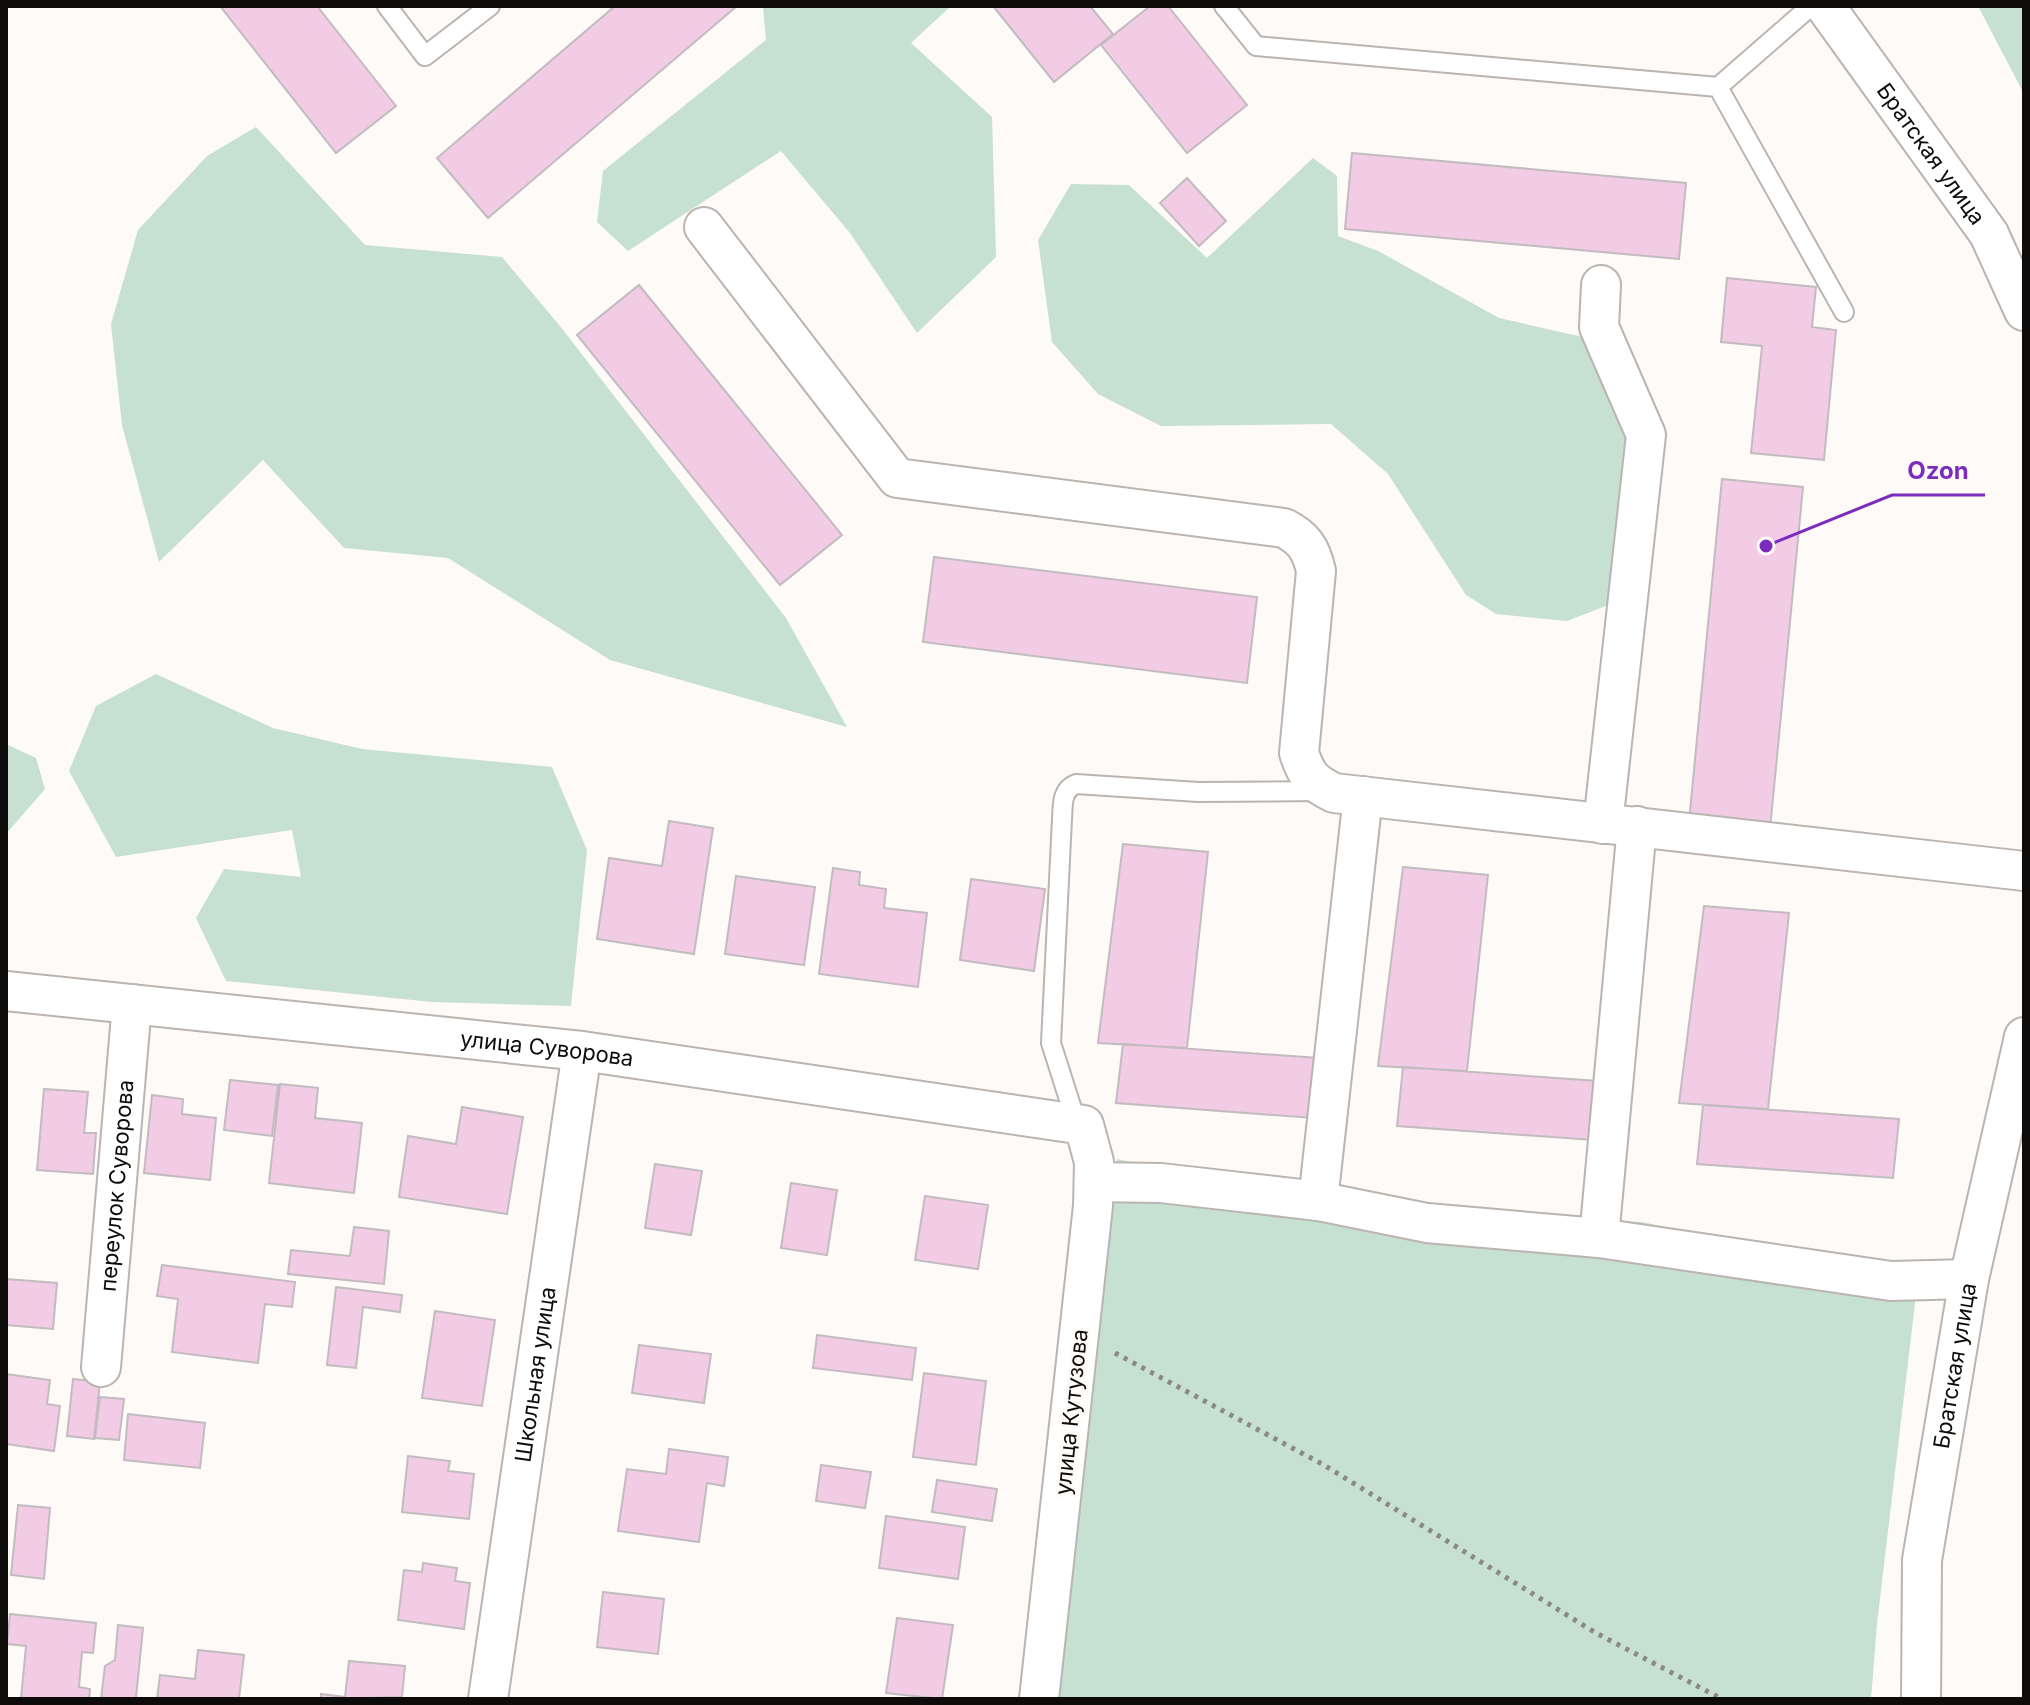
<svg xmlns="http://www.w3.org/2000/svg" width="2030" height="1705" viewBox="0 0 2030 1705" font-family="Inter,sans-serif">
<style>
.green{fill:#c6e0d1}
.building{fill:#f2cce5;stroke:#c2bbc0;stroke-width:2}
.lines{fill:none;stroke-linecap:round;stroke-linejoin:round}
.service-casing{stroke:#bbb4b0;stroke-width:22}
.minor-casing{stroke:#bbb4b0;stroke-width:42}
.path{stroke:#8c8886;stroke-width:5;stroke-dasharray:4 6;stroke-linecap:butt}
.service{stroke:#fff;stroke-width:18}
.minor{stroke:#fff;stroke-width:38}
.labels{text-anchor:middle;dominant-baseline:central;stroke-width:7;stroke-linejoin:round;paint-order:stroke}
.street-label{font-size:22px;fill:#0e0c0b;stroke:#fefaf7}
.leader{fill:none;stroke:#7b2cbf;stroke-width:3}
.callout-dot{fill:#7b2cbf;stroke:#fefaf7;stroke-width:3}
.callout-label{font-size:24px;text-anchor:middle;font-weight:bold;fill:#7b2cbf;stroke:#fefaf7;stroke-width:7;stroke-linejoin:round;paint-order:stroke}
</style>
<rect width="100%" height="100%" fill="#fefaf7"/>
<!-- green -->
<path class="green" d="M763,6H951L911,43L992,117L996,257L917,333L850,233L781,151L628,251L597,222L603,171L766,40Z
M1978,6H2024V94Z
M256,127L365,245L502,257L560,326L786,618L847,727L610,660L448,558L344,548L263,460L159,562L122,425L111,324L138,230L207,156Z
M1313,158L1337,176L1338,236L1378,251L1499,318L1605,342L1626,368L1629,597L1567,621L1496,614L1466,595L1388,474L1331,424L1161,426L1098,394L1052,342L1038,240L1071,184L1129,185L1207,258Z
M156,674L273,728L362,749L552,767L587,850L571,1006L432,1002L226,981L196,918L224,869L301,877L292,830L116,857L69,771L96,706Z
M6,744L36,758L45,789L6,834Z
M1117,1159L1371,1211L1642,1222L1786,1253L1916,1295L1877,1624L1871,1699H1054Z"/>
<!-- building -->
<path class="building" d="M220,6H317L396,106L336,153Z
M615,6H737L488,218L437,158Z
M993,6H1090L1113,34L1054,82Z
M1150,6H1168L1247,105L1187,153L1101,45Z
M1352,153L1686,183L1679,259L1345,229Z
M1187,178L1226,221L1199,246L1160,203Z
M1727,278L1816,287L1812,327L1836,330L1824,460L1751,453L1762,346L1721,342Z
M639,285L842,535L780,585L577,335Z
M1722,479L1803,487L1770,829L1689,822Z
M934,557L1257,597L1247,683L923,642Z
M669,821L713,828L694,954L597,939L609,858L662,866Z
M1123,844L1208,852L1187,1048L1098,1043Z
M1403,867L1488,875L1467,1071L1378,1066Z
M833,868L860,872L859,885L886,889L884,908L927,913L918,987L819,974Z
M736,876L815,887L804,965L725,954Z
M971,879L1045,889L1034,971L960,960Z
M1704,906L1789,913L1768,1109L1679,1103Z
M1123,1044L1318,1058L1313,1118L1116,1103Z
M1403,1067L1598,1081L1593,1140L1397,1126Z
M230,1080L278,1085L272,1136L224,1130Z
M280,1084L318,1088L315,1118L362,1123L354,1193L269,1183Z
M44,1089L88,1092L84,1133H96L93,1174L37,1170Z
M152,1095L183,1099L182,1114L216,1118L210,1180L144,1173Z
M1703,1105L1899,1119L1893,1178L1697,1164Z
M462,1107L523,1117L507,1214L399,1197L408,1136L456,1144Z
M655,1164L702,1171L691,1235L645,1228Z
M791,1183L837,1190L827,1255L781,1248Z
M925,1196L988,1205L978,1269L915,1260Z
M354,1227L389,1231L384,1284L288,1274L291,1250L350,1256Z
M162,1265L295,1282L292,1307L265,1304L258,1363L172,1352L178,1299L157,1296Z
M6,1279L57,1283L53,1329L6,1325Z
M336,1287L402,1295L400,1312L363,1307L356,1368L327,1365Z
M435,1311L495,1320L482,1406L422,1398Z
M817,1335L916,1348L912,1380L813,1368Z
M639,1345L711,1354L704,1403L632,1393Z
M924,1373L986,1381L976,1465L913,1457Z
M6,1374L50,1380L47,1404L60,1406L54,1451L6,1444Z
M73,1379L100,1382L94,1439L67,1436Z
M100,1397L124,1399L119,1440L95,1438Z
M128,1414L205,1423L200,1468L124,1460Z
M669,1449L728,1457L724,1486L707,1483L699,1542L618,1531L627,1469L666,1474Z
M408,1456L450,1461L448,1471L474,1474L469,1519L402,1512Z
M821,1465L871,1472L865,1508L816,1501Z
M937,1480L997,1489L992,1521L932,1512Z
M18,1505L50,1508L44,1579L11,1575Z
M886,1516L965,1527L958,1579L879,1568Z
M423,1563L457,1568L455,1581L470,1583L464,1629L398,1620L404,1570L422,1572Z
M603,1592L664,1599L658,1654L597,1647Z
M10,1614L96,1623L93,1653L82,1652L79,1687L90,1689L89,1699H21L26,1646L7,1644Z
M897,1618L953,1625L942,1699L886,1693Z
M118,1625L143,1628L136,1698L151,1699H101L105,1666L115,1660Z
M198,1650L244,1655L239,1699H157L160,1675L195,1679Z
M349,1661L405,1666L402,1697L321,1699V1694L345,1697Z"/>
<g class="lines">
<defs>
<path id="service" d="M387,6L425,56L490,6
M1224,6L1256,46L1718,87L1811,6
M1718,87L1844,312
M1082,1122L1073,1112L1051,1043L1062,819C1063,805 1061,790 1076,784L1198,792L1323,791"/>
<g id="minor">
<path id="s1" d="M1825,6L1989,234L2024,311"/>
<path d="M704,227L897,478L1284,528C1304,538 1311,549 1316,571L1299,753C1307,777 1312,782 1334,793L2024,871"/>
<path d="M1601,285L1599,327L1646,435L1603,824"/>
<path id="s2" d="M6,991L582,1051L1084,1125L1094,1162L1093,1206L1039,1699"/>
<path d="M1094,1182L1161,1183L1318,1201L1427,1223L1599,1238L1891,1281L1969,1279"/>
<path d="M1318,1201L1363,796"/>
<path d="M1599,1238L1637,826"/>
<path id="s3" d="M101,1367L132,1004"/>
<path id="s4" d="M488,1699L582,1051"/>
<path id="s5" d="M1921,1699L1922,1560L1969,1279L2024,1037"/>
</g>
</defs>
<!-- service casing -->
<use href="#service" class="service-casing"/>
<!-- minor casing -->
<use href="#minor" class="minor-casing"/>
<!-- path -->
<path class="path" d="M1115,1353L1324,1465L1596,1633L1722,1699"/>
<!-- service -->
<use href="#service" class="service"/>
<!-- minor -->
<use href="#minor" class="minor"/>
</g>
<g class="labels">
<!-- street labels -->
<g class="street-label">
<text stroke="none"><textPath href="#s1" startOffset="182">Братская улица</textPath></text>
<text stroke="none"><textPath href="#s2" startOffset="544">улица Суворова</textPath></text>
<text stroke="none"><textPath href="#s3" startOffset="182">переулок Суворова</textPath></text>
<text stroke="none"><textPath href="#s5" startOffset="336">Братская улица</textPath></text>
<text stroke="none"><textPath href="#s4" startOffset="328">Школьная улица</textPath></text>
<text transform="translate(1071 1412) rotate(-84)">улица Кутузова</text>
</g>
</g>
<!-- callouts -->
<path class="leader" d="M1766 546L1892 495H1985"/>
<circle class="callout-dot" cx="1766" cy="546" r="8"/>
<g class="callout-label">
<text x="1938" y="479">Ozon</text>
</g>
<!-- border -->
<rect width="2030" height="1705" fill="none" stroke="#0e0c0b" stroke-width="16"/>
</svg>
